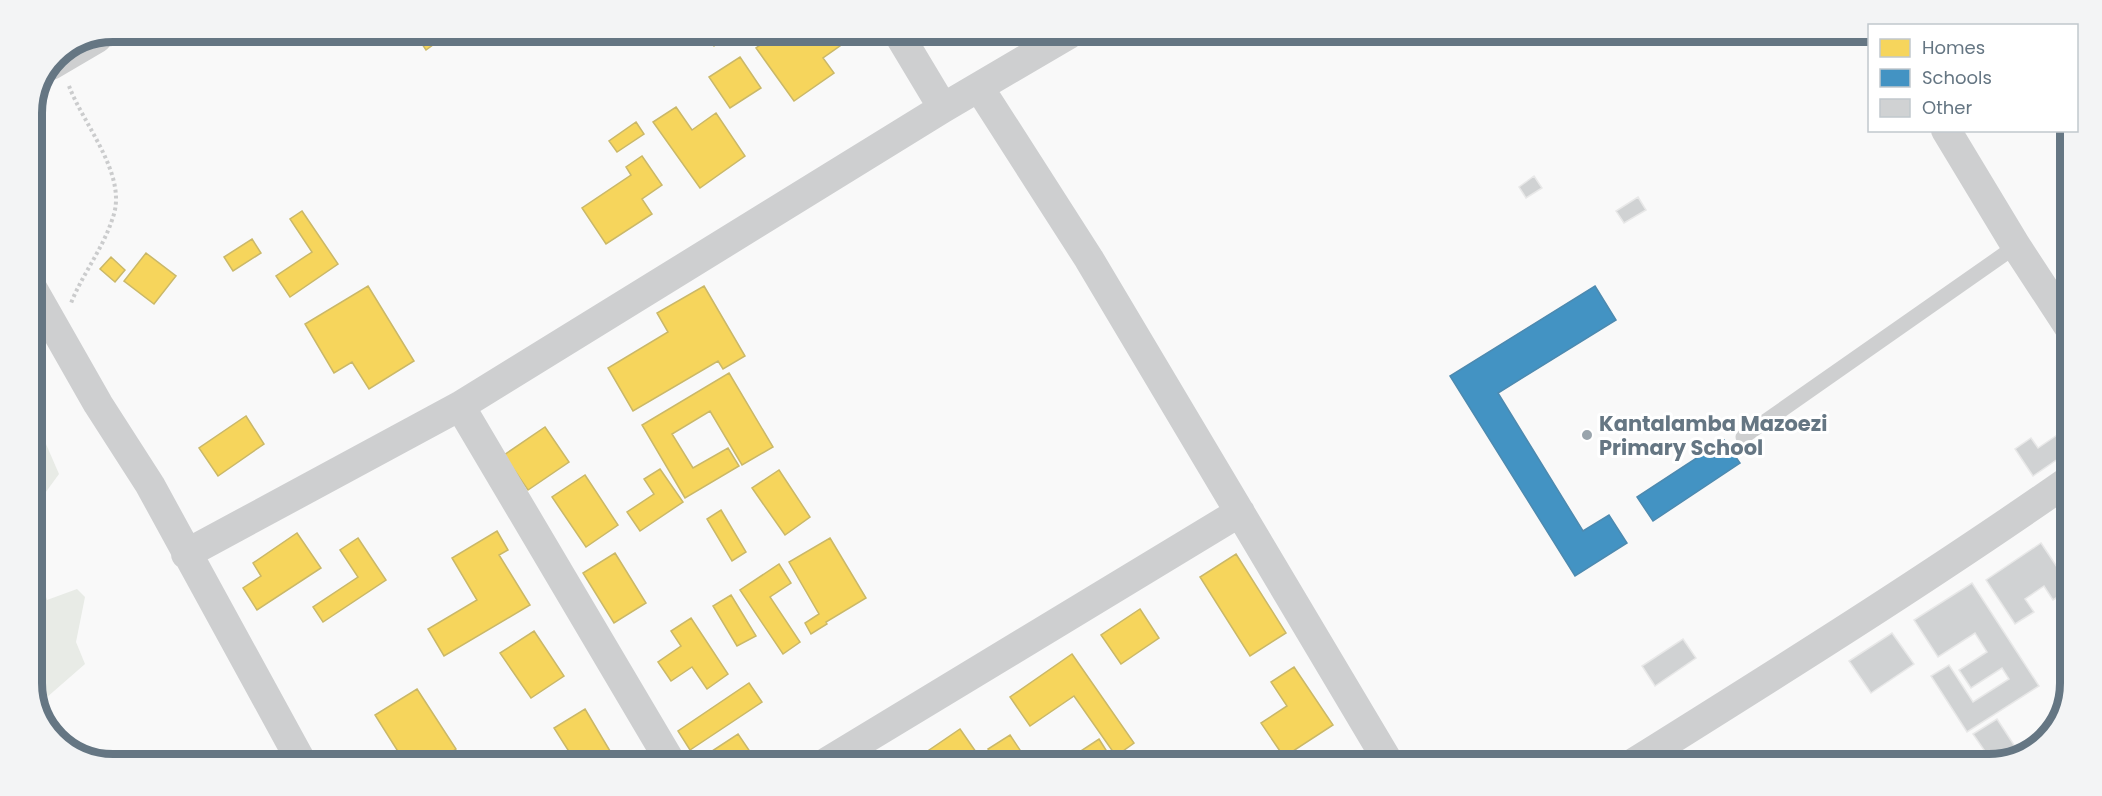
<svg xmlns="http://www.w3.org/2000/svg" width="2102" height="796" viewBox="0 0 2102 796" font-family="Poppins,sans-serif">
<style>
.green{fill:#e8ebe6}
.homes{fill:#f6d55c;stroke:#cab868;stroke-width:1.5}
.schools{fill:#4393c3;stroke:#4d8ab0;stroke-width:1.5}
.building{fill:#d0d2d3;stroke:#e8e8e8;stroke-width:1.5}
.lines{fill:none;stroke-linecap:round;stroke-linejoin:round}
.path{stroke:#cbcccd;stroke-width:4;stroke-dasharray:3 3;stroke-linecap:butt}
.lane{stroke:#cecfd0;stroke-width:15}
.street{stroke:#cecfd0;stroke-width:30}
.poi-dot{fill:#99a4ac;stroke:#fff;stroke-width:2}
.labels{text-anchor:middle;dominant-baseline:central;stroke-width:6;stroke-linejoin:round;paint-order:stroke}
.poi-label{font-size:21px;font-weight:bold;fill:#657683;stroke:#fff;text-anchor:start}
.rim{fill:none;stroke:#657683;stroke-width:8}
</style>
<rect width="100%" height="100%" fill="#f9f9f9"/>
<!-- green -->
<path class="green" d="M32,420L39,428L59,474L32,511Z
M32,554L47,600L77,589L85,597L76,642L85,664L46,698L32,679Z"/>
<!-- homes -->
<path class="homes" d="M414,32H447L448,34L426,50Z
M705,33H729L730,34L714,46Z
M738,33H756L745,41Z
M777,33H852L854,36L823,58L834,73L794,101L756,48Z
M740,57L761,88L730,108L709,77Z
M676,107L692,130L716,113L745,156L700,188L653,122Z
M636,122L644,134L617,152L609,141Z
M642,156L662,185L642,199L652,214L606,244L582,208L631,175L626,167Z
M302,211L338,264L290,297L276,276L312,252L290,219Z
M252,239L261,253L233,271L224,257Z
M146,253L176,276L154,304L124,281Z
M111,257L125,270L115,282L100,269Z
M368,286L414,361L369,389L352,362L334,373L305,324Z
M704,286L745,356L723,369L718,361L633,411L608,368L668,332L657,313Z
M729,373L773,447L742,465L710,411L672,434L693,468L728,448L739,466L685,498L642,425Z
M246,416L264,444L218,476L199,448Z
M545,427L569,462L528,490L504,455Z
M660,469L683,502L640,531L627,512L654,494L644,479Z
M779,470L810,517L785,535L752,488Z
M585,475L618,525L586,547L552,497Z
M721,510L746,552L732,561L707,519Z
M497,531L508,550L499,555L530,605L444,656L428,629L477,600L452,558Z
M297,533L321,568L257,610L243,588L261,576L253,563Z
M358,538L386,580L323,622L313,607L358,577L340,550Z
M830,538L866,598L826,622L827,624L811,634L805,623L819,614L789,562Z
M615,553L646,603L614,623L583,573Z
M1236,554L1286,633L1250,656L1200,577Z
M779,564L791,583L770,597L800,642L783,654L740,590Z
M731,595L756,636L737,646L713,606Z
M1140,609L1159,638L1121,664L1101,635Z
M691,618L728,674L707,689L692,667L671,681L658,662L681,646L671,631Z
M534,631L564,676L531,698L500,653Z
M1072,654L1134,743L1116,756L1074,696L1030,726L1010,697Z
M1294,667L1333,725L1284,757L1261,723L1287,706L1271,682Z
M749,683L762,702L690,750L678,731Z
M417,689L456,749L438,761H404L375,715Z
M585,709L616,761H575L554,728Z
M960,729L983,762H922L919,757Z
M738,734L757,762H714L709,753Z
M1010,735L1028,762H997L988,749Z
M1099,739L1111,758L1105,762H1064Z"/>
<!-- schools -->
<path class="schools" d="M1595,286L1616,320L1498,393L1583,531L1609,515L1627,543L1575,576L1450,376Z
M1724,440L1740,463L1653,521L1637,497Z"/>
<!-- building -->
<path class="building" d="M1534,176L1542,188L1526,198L1519,187Z
M1638,197L1646,210L1624,223L1616,211Z
M2066,429L2068,433V452L2033,476L2015,449L2031,438L2038,448Z
M2041,543L2067,582V591L2053,600L2044,586L2025,599L2034,612L2015,624L1986,580Z
M1972,583L2039,686L1967,732L1931,676L1949,665L1973,702L2009,679L2002,668L1971,688L1959,670L1987,652L1975,633L1938,657L1914,620Z
M1892,633L1914,664L1871,693L1849,661Z
M1683,639L1696,658L1655,686L1642,666Z
M1997,719L2016,748L1993,763L1973,734Z"/>
<g class="lines">
<!-- path -->
<path class="path" d="M69,86C83,124 128,175 113,217C103,249 83,273 71,303"/>
<!-- lane -->
<path class="lane" d="M1743,437L2016,246"/>
<!-- street -->
<path class="street" d="M898,33L943,108
M51,65L97,38
M980,89L1089,259L1389,763
M1946,130L2016,246L2069,327
M32,288L98,404L150,485L301,761
M460,406L670,761
M186,554L460,406L943,108L1069,34
M827,762L1240,512
M1632,764C1779,672 1926,580 2068,481"/>
</g>
<!-- markers -->
<circle class="poi-dot" cx="1587" cy="435" r="6"/>
<g class="labels">
<!-- poi labels -->
<g class="poi-label">
<text x="1599" y="423">Kantalamba Mazoezi<tspan x="1599" dy="24">Primary School</tspan></text>
</g>
</g>
<!-- crop -->
<path d="M0 0H2102V796H0ZM113 42H1989A71 71 0 0 1 2060 113V683A71 71 0 0 1 1989 754H113A71 71 0 0 1 42 683V113A71 71 0 0 1 113 42Z" fill="#f3f4f5" fill-rule="evenodd"/>
<path class="rim" d="M113 42H1989A71 71 0 0 1 2060 113V683A71 71 0 0 1 1989 754H113A71 71 0 0 1 42 683V113A71 71 0 0 1 113 42Z"/>
<!-- legend -->
<rect x="1868" y="24" width="210" height="108" fill="#ffffff" stroke="#c1c8cd" stroke-width="1.5"/>
<rect x="1880" y="39" width="30" height="18" fill="#f6d55c" stroke="#c1c8cd" stroke-width="1.5"/>
<text x="1922" y="54" font-size="18" fill="#657683">Homes</text>
<rect x="1880" y="69" width="30" height="18" fill="#4393c3" stroke="#c1c8cd" stroke-width="1.5"/>
<text x="1922" y="84" font-size="18" fill="#657683">Schools</text>
<rect x="1880" y="99" width="30" height="18" fill="#d0d2d3" stroke="#c1c8cd" stroke-width="1.5"/>
<text x="1922" y="114" font-size="18" fill="#657683">Other</text>
</svg>
